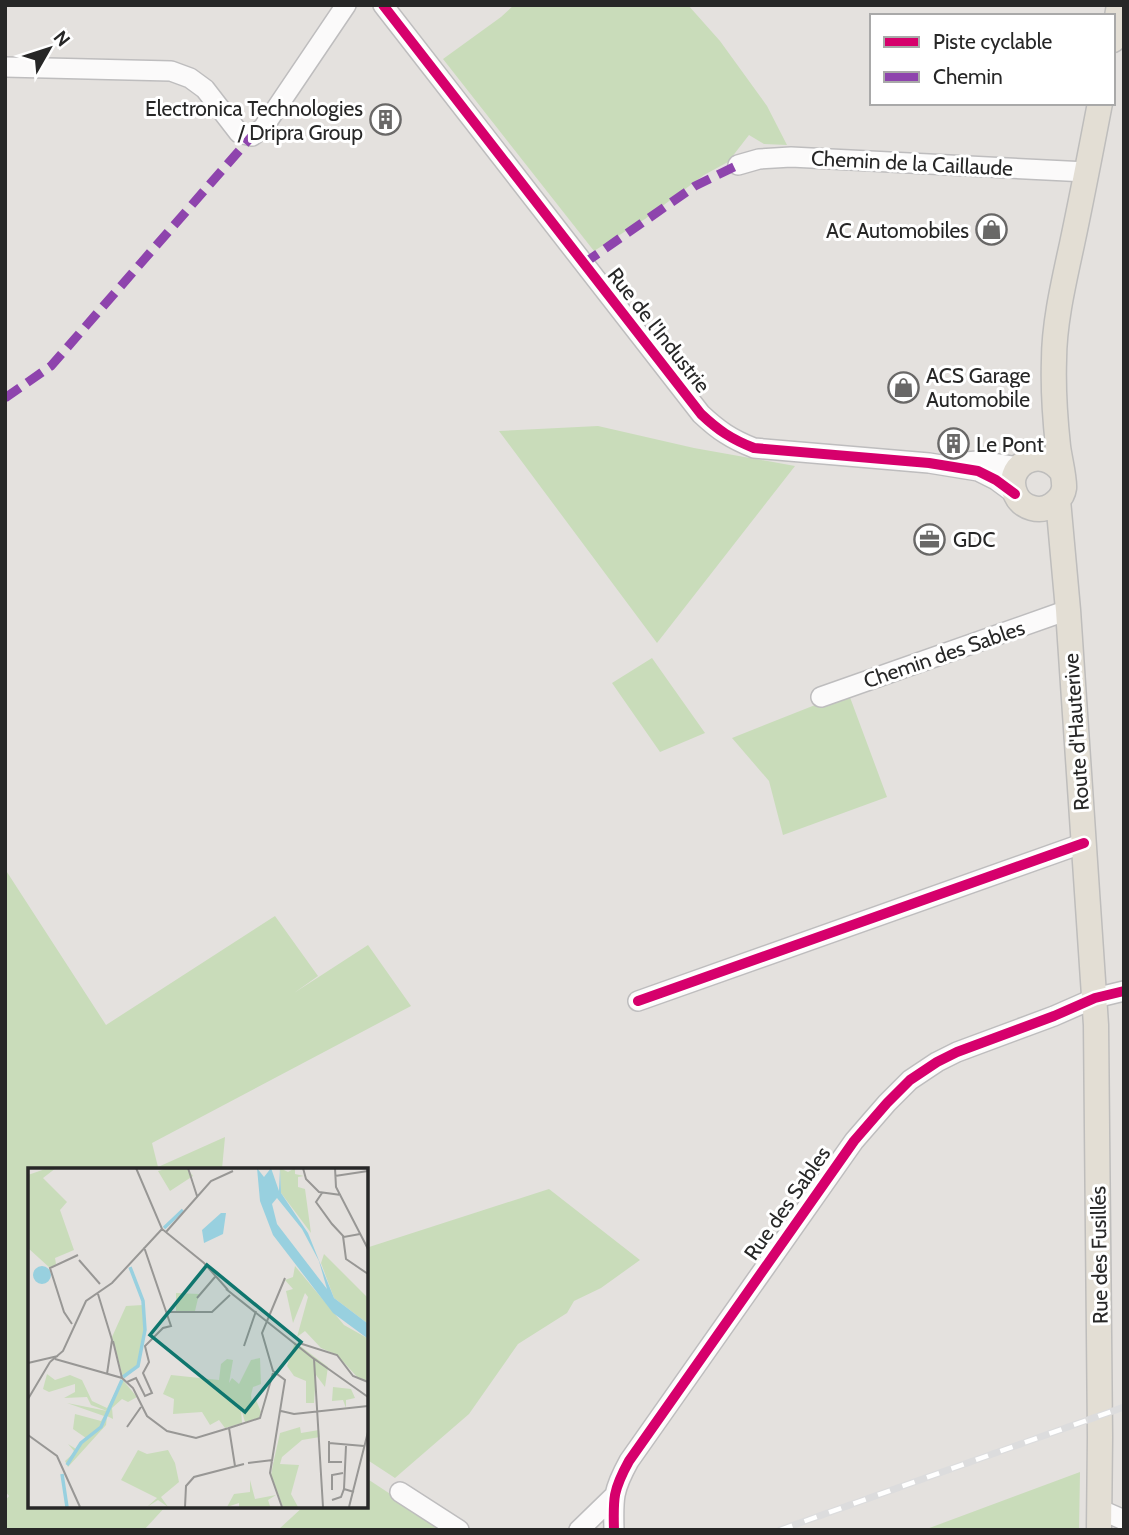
<svg xmlns="http://www.w3.org/2000/svg" width="1129" height="1535" viewBox="0 0 1129 1535" font-family="Cabin,sans-serif">
<style>
.green{fill:#c9dcba}
.lines{fill:none;stroke-linecap:round;stroke-linejoin:round}
.minor-casing{stroke:#bebdbe;stroke-width:22}
.major-casing{stroke:#bebdbc;stroke-width:27}
.minor{stroke:#fbfafa;stroke-width:19}
.major{stroke:#e3ded4;stroke-width:24}
.rail-casing{stroke:#dcdcdd;stroke-width:7}
.rail{stroke:#fff;stroke-width:4.5;stroke-dasharray:13;stroke-linecap:butt}
.quiet{stroke:#8e44ad;stroke-width:9;stroke-dasharray:18 9;stroke-linecap:butt}
.cycleway-casing{stroke:#fff;stroke-width:15}
.cycleway{stroke:#d6006c;stroke-width:10}
.labels{text-anchor:middle;dominant-baseline:central;stroke-width:6;stroke-linejoin:round;paint-order:stroke}
.poi-label{font-size:21px;fill:#272727;stroke:#fff;text-anchor:start}
.street-label{font-size:21px;fill:#272727;stroke:#fff}
.inset-river{fill:none;stroke:#98d0df;stroke-width:3.5}
.inset-road{fill:none;stroke:#989795;stroke-width:2}
.view{fill:#0f766e;fill-opacity:0.15;stroke:#0f766e;stroke-width:3.5}
.inset-edge{fill:none;stroke:#272727;stroke-width:3.5}
</style>
<rect width="100%" height="100%" fill="#e4e1de"/>
<!-- green -->
<path class="green" d="M514,5H688L720,41L767,106L787,145L764,144L749,135L728,162L704,175L645,219L594,251L443,59L501,17Z
M598,426L694,448L795,466L657,643L499,431Z
M652,658L705,733L660,752L612,683Z
M848,692L887,797L783,835L769,781L732,738Z
M5,869L106,1025L275,916L318,976L294,993L368,945L411,1006L152,1143L158,1167L225,1137L222,1169H30V1505H167L144,1530H5V1501L9,1496L5,1491Z
M549,1189L640,1260L601,1288L574,1301L567,1313L518,1344L469,1414L395,1478L366,1459V1248Z
M1080,1472L1079,1530H924Z
M366,1478L445,1530H278L305,1505H366Z"/>
<g class="lines">
<defs>
<path id="minor" d="M383,5L701,414C718,430 731,439 754,448L929,463L978,471L996,480L1015,494
M5,67L171,71L190,78L205,89L239,133L252,136L263,128L346,5
M738,165L759,159L791,157L1087,172
M965,462L978,461L1019,467
M821,697L1068,610
M638,1001L1084,843
M400,1492L459,1530
M1100,1512L1108,1513L1124,1520
M579,1530L613,1497
M614,1530C613,1498 613,1490 629,1461L854,1141L887,1103L910,1080L937,1062L957,1052L1054,1016L1095,998L1124,991"/>
<path id="major" d="M1113,40L1119,5
M1062,472C1041,443 1002,466 1016,495C1022,508 1040,513 1052,505C1058,501 1063,495 1064,488C1065,479 1059,456 1058,446C1055,418 1053,388 1054,360C1054,323 1064,281 1072,244C1082,197 1091,150 1100,103
M1058,500L1068,610L1096,1025L1100,1437L1099,1530"/>
</defs>
<!-- minor casing -->
<use href="#minor" class="minor-casing"/>
<!-- major casing -->
<use href="#major" class="major-casing"/>
<!-- minor -->
<use href="#minor" class="minor"/>
<!-- major -->
<use href="#major" class="major"/>
<defs>
<path id="rail" d="M780,1530L1124,1407"/>
</defs>
<!-- rail casing -->
<use href="#rail" class="rail-casing"/>
<!-- rail -->
<use href="#rail" class="rail"/>
<!-- quiet -->
<path class="quiet" d="M583,264L695,186L738,165
M5,398L51,366L252,136"/>
<defs>
<path id="cycleway" d="M383,5L701,414C718,430 731,439 754,448L929,463L978,471L996,480L1015,494
M638,1001L1084,843
M614,1530C613,1498 613,1490 629,1461L854,1141L887,1103L910,1080L937,1062L957,1052L1054,1016L1095,998L1124,991"/>
</defs>
<!-- cycleway casing -->
<use href="#cycleway" class="cycleway-casing"/>
<!-- cycleway -->
<use href="#cycleway" class="cycleway"/>
</g>
<!-- icons -->
<defs>
<symbol id="building-ring" viewBox="-11 -11 22 22"><circle r="9.5" fill="#fff" stroke="#696867" stroke-width="1.5"/><path d="M-4-6H4V6H1V3H-1V6H-4ZM-2.5-4.3h1.7v1.8h-1.7ZM.8-4.3h1.7v1.8H.8ZM-2.5-1h1.7V.8h-1.7ZM.8-1h1.7V.8H.8Z" fill="#696867"/></symbol>
<symbol id="shop-ring" viewBox="-11 -11 22 22"><circle r="9.5" fill="#fff" stroke="#696867" stroke-width="1.5"/><path d="M-5-2.5h2.3a2.7 3.5 0 0 1 5.4 0H5L5.5 6h-11ZM-1.5-2.5h3a1.5 2.3 0 0 0-3 0Z" fill="#696867"/></symbol>
<symbol id="office-ring" viewBox="-11 -11 22 22"><circle r="9.5" fill="#fff" stroke="#696867" stroke-width="1.5"/><path d="M-6-3h4V-5.5h4V-3h4V5H-6ZM-1-4.5V-3h2v-1.5ZM-6 0V1H6V0Z" fill="#696867"/></symbol>
</defs>
<g fill-rule="evenodd">
<use href="#building-ring" x="368" y="102" width="35" height="35"/>
<use href="#shop-ring" x="974" y="212" width="35" height="35"/>
<use href="#shop-ring" x="886" y="370" width="35" height="35"/>
<use href="#building-ring" x="936" y="426" width="35" height="35"/>
<use href="#office-ring" x="912" y="522" width="35" height="35"/>
</g>
<g class="labels">
<!-- poi labels -->
<g class="poi-label">
<text x="363" y="108" text-anchor="end">Electronica Technologies<tspan x="363" dy="24">/ Dripra Group</tspan></text>
<text x="969" y="230" text-anchor="end">AC Automobiles</text>
<text x="926" y="375">ACS Garage<tspan x="926" dy="24">Automobile</tspan></text>
<text x="976" y="444">Le Pont</text>
<text x="953" y="539">GDC</text>
</g>
<!-- street labels -->
<g class="street-label">
<text transform="translate(912 163) rotate(3)">Chemin de la Caillaude</text>
<text transform="translate(659 330) rotate(52)">Rue de l'Industrie</text>
<text transform="translate(944 654) rotate(-19)">Chemin des Sables</text>
<text transform="translate(1076 732) rotate(-94)">Route d'Hauterive</text>
<text transform="translate(787 1203) rotate(-55)">Rue des Sables</text>
<text transform="translate(1099 1255) rotate(-91)">Rue des Fusillés</text>
</g>
</g>
<!-- overview -->
<g transform="translate(28 1168)">
<rect width="340" height="340" fill="#e4e1de"/>
<path d="M20,0H28L15,10L39,34L32,42L46,82L27,90L28,96L22,100L0,80V7ZM141,0H159L165,8L142,23L130,3ZM252,0L260,4L267,0V6L276,8L270,9V19L277,21L283,65L253,25ZM296,86L339,129V155L306,130L293,95ZM267,98L316,157L339,170V213L331,211L309,187L293,180L277,163L269,169L280,129L277,125L265,155L258,123L265,121L257,112L265,109ZM148,125L171,126L167,143H148ZM115,137L117,162L111,196L95,209L84,169L98,138ZM267,174L300,199L297,219L288,207L286,235H278V213L266,208L259,198ZM232,190L233,216L225,219L223,227L224,236L228,232L233,244L231,250L217,254L213,241L214,255L197,260L191,252L182,257L174,244L145,246L146,231L135,226L143,207L191,212L193,196L199,191L205,192L201,215L204,210L211,216L223,192ZM19,206L27,212L42,207L54,212L64,233L79,240L94,211L109,229L100,234L94,231L84,240L85,251L79,248L78,257L40,299L37,293L47,284L40,276L48,281L58,270L45,261L47,246L73,253L76,248L39,235L79,243L63,237L59,229L36,230L47,224V216L21,224L15,221ZM305,219L323,221L327,230L318,232V240L315,232L304,233ZM272,259L273,265L291,262L292,269L274,272L254,289L252,296L271,297L263,326L270,339H255L243,307L245,296L252,265ZM110,282L119,286L140,282L147,295L151,314L133,329L140,339L130,332L119,339L129,330L93,312ZM222,312L227,331L248,327L240,332L242,338L253,339H211V335L199,339L206,326L222,324Z" fill="#c9dcba"/>
<path d="M229,0L236,9L243,0L251,23L252,0L253,25L280,65L306,130L339,155V170L305,145L245,67L232,33ZM249,30L274,61L291,93L299,121L249,56L244,36ZM193,45H198L195,66L176,75L174,62ZM5 107a9 9 0 1 1 18 0a9 9 0 1 1-18 0Z" fill="#98d0df" fill-rule="evenodd"/>
<path class="inset-river" d="M136,60L155,42M95,209L110,198L117,162L115,133L102,99M39,297L53,275L73,259L94,212M34,306L39,339"/>
<path class="inset-road" d="M108,0L134,61L176,95L200,122M160,0L169,28M275,0L278,11L291,24L313,27M307,0L308,19L340,81M307,8L340,3M294,25L288,34L304,56L316,69L332,66M138,64L183,13L205,3M315,68L318,91L340,106M51,92L72,116M198,121L286,191L295,339M70,126L84,172L79,206M169,130L187,109M139,144H184L202,127M44,156L36,144L22,100L50,87M85,173L94,210M271,175L309,187L325,208L340,214M216,178L228,143M285,190L340,229M27,191L94,210L105,220L119,248L139,263L168,270L201,260M22,194L35,183L58,133L84,115L134,61M0,195L30,188M99,214L108,210L117,228L124,225L115,205L121,194L117,178L135,160L143,158L116,79M0,231L22,194M253,243L266,246L340,238M99,259L113,239M0,267L29,288L52,339M301,273V294H314M301,275L336,278M220,295L245,292M207,298L201,260L232,250L245,205M316,321L318,278M304,322V307L315,305M304,332L313,329L316,321L326,324M157,339L158,318L166,309L216,296M254,339L242,305L257,212L245,203L234,165L257,110M321,339L340,264"/>
<path class="view" d="M179,97L273,174L217,244L122,167Z"/>
<rect width="340" height="340" class="inset-edge"/>
</g>
<!-- border -->
<rect width="1129" height="1535" fill="none" stroke="#272727" stroke-width="14"/>
<!-- legend -->
<rect x="870" y="14" width="245" height="91" fill="#ffffff" stroke="#a9a9a9" stroke-width="2"/>
<rect x="884" y="37" width="35" height="10" fill="#d6006c" stroke="#a9a9a9" stroke-width="2"/>
<text x="933" y="49" font-size="21" fill="#272727">Piste cyclable</text>
<rect x="884" y="72" width="35" height="10" fill="#8e44ad" stroke="#a9a9a9" stroke-width="2"/>
<text x="933" y="84" font-size="21" fill="#272727">Chemin</text>
<!-- north arrow -->
<g transform="translate(49 49) rotate(51)" stroke="#ffffff" stroke-width="5" paint-order="stroke">
<path d="M0-5L12 26L0 18L-12 26Z" fill="#272727"/>
<text y="-10" font-size="19" font-weight="bold" text-anchor="middle" fill="#272727">N</text>
</g>
</svg>
